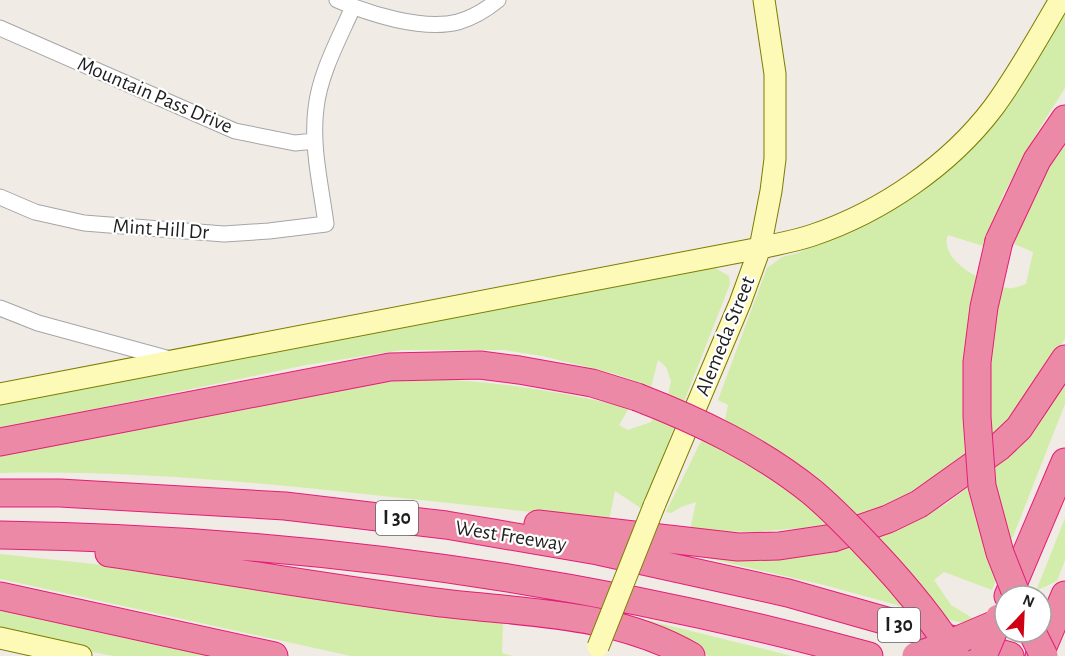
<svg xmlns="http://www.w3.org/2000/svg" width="1065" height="656" viewBox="0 0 1065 656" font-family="'Alegreya Sans',sans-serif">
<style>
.grass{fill:#d2eda9}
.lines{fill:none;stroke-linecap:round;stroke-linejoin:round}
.street-casing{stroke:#a6a6a6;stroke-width:17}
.secondary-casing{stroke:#7d7d00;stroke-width:23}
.highway-casing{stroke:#e41d77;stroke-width:29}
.street{stroke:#fff;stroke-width:15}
.secondary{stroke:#fdf9b7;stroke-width:21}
.highway{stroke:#eb89a6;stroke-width:27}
.secondary-bridge-casing{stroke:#7d7d00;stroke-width:23;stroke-linecap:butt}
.highway-bridge-casing{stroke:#e41d77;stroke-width:29;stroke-linecap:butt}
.secondary-bridge{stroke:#fdf9b7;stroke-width:21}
.highway-bridge{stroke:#eb89a6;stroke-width:27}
.labels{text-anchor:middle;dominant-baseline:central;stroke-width:4.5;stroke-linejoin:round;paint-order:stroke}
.shield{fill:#fff;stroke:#626262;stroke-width:1.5}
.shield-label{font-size:20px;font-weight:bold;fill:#1f1f1f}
.street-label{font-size:21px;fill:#1f1f1f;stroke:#fff}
</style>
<rect width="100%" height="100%" fill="#f0ebe5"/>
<!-- grass -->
<path class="grass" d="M1065,12V88L1038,131L1003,195L986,247L948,235C938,261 986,284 1007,288C1013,289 1020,286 1026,284L1033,252L1014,244L1032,198L1065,137V339L1017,410L997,434L921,491L877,512L830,526L753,532L690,530L696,502L681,507L671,513L666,512L703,437L719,449L728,405L718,400L767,268L782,257L798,253L903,202Z
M712,266L729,276L730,284L642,509L615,491L609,521C528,511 446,503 364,494C244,481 121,470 0,473V454L404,379C484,379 552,389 629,408L619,425L628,430L651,422L668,395L671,381L666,367L658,360L651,387L615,374L542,356L504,350H402L306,365L0,429V403Z
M1065,380V404L992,590L944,572L934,580L951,605L979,622H958L828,586L672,550L842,548L894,532L946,504L1004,460Z
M1065,518V560L1057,581L1036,591Z
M0,554L188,574L503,620L502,653L513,656H351L5,580L0,579Z
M0,610L217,656H113L0,633Z
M634,617L792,656H708L683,638Z"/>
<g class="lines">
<defs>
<path id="street" d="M337,0C369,14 423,31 458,22C472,18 487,9 498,0
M0,28L235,131L295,143L315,141
M0,197L35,212L84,223L224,234L269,231L326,224C321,186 311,146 316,108C320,73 339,39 353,7
M0,308L38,323L170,359"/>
<path id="secondary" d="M0,394L760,248C777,244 796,241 813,235C881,212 949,166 993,108C1018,74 1039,36 1060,0
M654,506L740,303L760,248L771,191L775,159V74L764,0
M0,638L81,656"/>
<path id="highway" d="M999,241L1037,160L1065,119
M0,442L390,367L480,365L519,370L592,383L637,397
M0,493H60L285,506L446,525L598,551L788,593L1010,656
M538,524L738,547L779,546L833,538L888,519L919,504L999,447L1019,428L1065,359
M0,535C293,539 586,578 869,656
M109,553C217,569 325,588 434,602C521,613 613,611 691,656
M0,596L274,656
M1008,596L1065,462
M1039,656L1065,595"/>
</defs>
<!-- street casing -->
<use href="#street" class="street-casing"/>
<!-- secondary casing -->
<use href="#secondary" class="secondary-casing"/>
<!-- highway casing -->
<use href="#highway" class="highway-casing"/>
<!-- street -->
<use href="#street" class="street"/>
<!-- secondary -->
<use href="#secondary" class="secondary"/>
<!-- highway -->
<use href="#highway" class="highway"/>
<defs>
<path id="secondary-bridge" d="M598,647L654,506"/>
<path id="highway-bridge" d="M999,241L984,307L977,362V417L982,486L1000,553L1017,596
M637,397C699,421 760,450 812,492C836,512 856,534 877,556C906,587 933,620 956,656
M1032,632L1044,656
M916,656L939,648L1005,620
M983,656L999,618"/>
</defs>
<!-- secondary-bridge casing -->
<use href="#secondary-bridge" class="secondary-bridge-casing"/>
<!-- highway-bridge casing -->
<use href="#highway-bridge" class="highway-bridge-casing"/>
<!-- secondary-bridge -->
<use href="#secondary-bridge" class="secondary-bridge"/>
<!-- highway-bridge -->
<use href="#highway-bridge" class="highway-bridge"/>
</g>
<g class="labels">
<!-- shield labels -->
<g class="shield">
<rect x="376" y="501" width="42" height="34" rx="4.5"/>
<rect x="878" y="608" width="42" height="34" rx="4.5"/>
</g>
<g class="shield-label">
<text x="397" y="518">I 30</text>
<text x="899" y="625">I 30</text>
</g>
<!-- street labels -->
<g class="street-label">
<text transform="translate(155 95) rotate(23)">Mountain Pass Drive</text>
<text transform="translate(161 229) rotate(4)">Mint Hill Dr</text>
<text transform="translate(725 336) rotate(-68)">Alemeda Street</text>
<text transform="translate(511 536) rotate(9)">West Freeway</text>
</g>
</g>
<!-- north arrow -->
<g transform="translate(1023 614) rotate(23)"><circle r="28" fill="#ffffff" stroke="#a5a5a5" stroke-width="1.5"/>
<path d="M0-4.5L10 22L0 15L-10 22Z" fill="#cf0016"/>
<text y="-9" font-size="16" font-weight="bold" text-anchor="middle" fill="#1f1f1f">N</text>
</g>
</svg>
